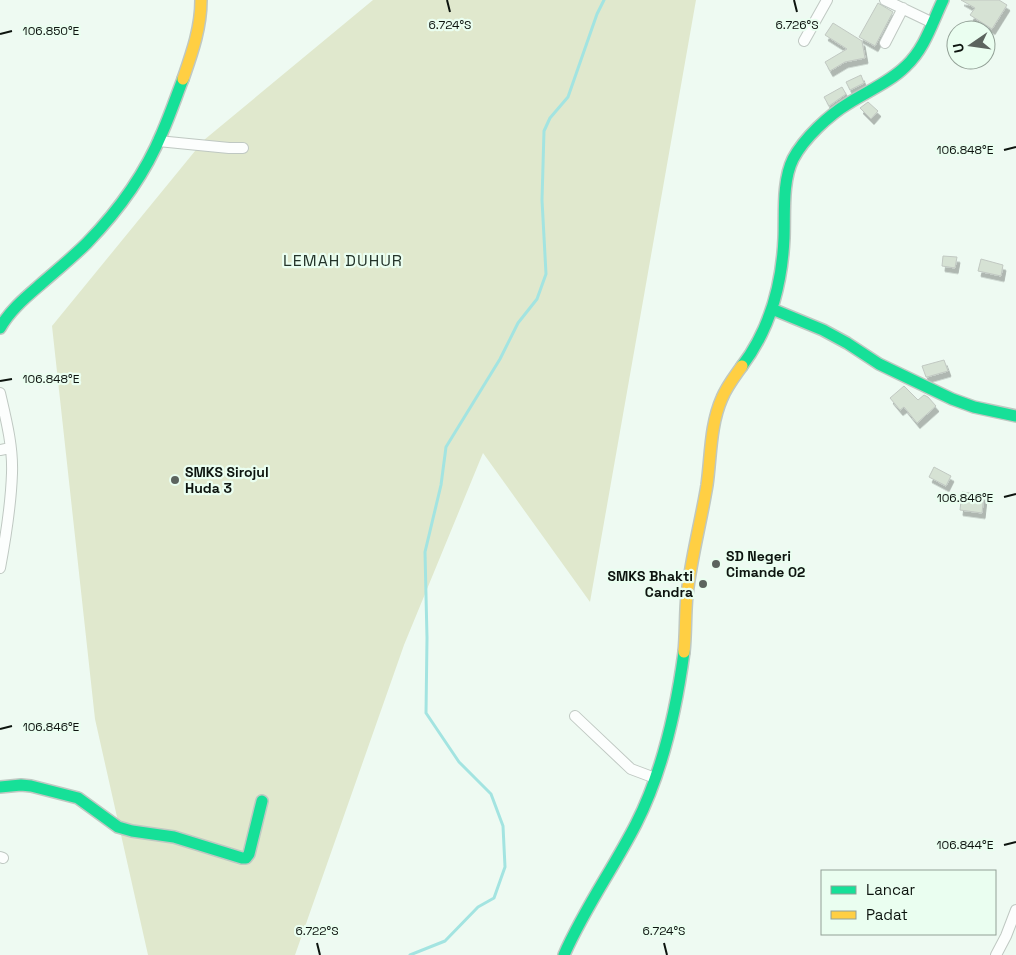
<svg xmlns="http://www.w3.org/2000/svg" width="1016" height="955" viewBox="0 0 1016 955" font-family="'Space Grotesk',sans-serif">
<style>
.green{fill:#e0e8cd}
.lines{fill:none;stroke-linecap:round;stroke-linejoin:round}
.stream{stroke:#a3e4e1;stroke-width:3}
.building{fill:#d6e2d4;stroke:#c1c8c2;filter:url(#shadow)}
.street-casing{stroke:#bfc8c2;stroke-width:12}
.fast-casing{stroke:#bfc8c2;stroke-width:14}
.slow-casing{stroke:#bfc8c2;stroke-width:14}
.street{stroke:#fcfefd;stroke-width:10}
.fast{stroke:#16e098;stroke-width:11}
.slow{stroke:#ffcf43;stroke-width:11}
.ticks{fill:none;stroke:#0d140f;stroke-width:2}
.poi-dot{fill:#5c645e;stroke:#eafef0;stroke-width:2}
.labels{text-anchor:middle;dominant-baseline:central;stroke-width:4.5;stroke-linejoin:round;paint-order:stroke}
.poi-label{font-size:14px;font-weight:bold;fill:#0d140f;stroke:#eafef0;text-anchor:start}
.quarter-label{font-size:16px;letter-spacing:1px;fill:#24342a;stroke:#eafef0}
.ticks-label{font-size:12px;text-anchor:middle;fill:#0d140f;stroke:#eafef0;stroke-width:4.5;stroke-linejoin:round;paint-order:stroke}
</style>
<defs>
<filter id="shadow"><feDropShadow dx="3" dy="5.5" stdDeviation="0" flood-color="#0004"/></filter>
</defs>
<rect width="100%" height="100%" fill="#eefaf2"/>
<!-- green -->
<path class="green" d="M373,0H696L590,602L483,453L404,645L295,955H148L95,719L52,326L204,140Z"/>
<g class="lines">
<!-- stream -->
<path class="stream" d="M410,955L445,941L478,907L494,898L505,867L503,826L491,794L459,762L426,713L427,638L425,552L441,485L446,447L500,359L518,323L537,299L546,274L542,200L544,131L550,118L568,97L597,14L604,0"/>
</g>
<!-- building -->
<path class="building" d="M961,0H999L1007,5L992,29L970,15L975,8Z
M878,3L893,12L875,46L859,37Z
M833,23L862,41L865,58L845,62L830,71L825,62L847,49L825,35Z
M861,75L864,83L850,90L846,82Z
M842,87L846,94L829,106L824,97Z
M868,102L878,111L871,119L860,108Z
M943,256L957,257L955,268L942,266Z
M981,259L1003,265L1001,276L978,271Z
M944,360L948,371L927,377H926L922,366Z
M904,386L918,400L924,395L928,397L936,406L917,423L904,407L900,410L890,398Z
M934,467L951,476L946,486L929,477Z
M962,492L984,495L982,513L960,510Z"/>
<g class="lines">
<defs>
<path id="street" d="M885,0L933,23
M804,41L827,0
M885,43L903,8
M158,141L229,148H243
M0,393C6,419 13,446 12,473C11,504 6,536 0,568
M0,450L10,448
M575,716L631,769L655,778
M0,857L3,858
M996,955L1006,936L1016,910"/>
<path id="fast" d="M772,309L823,330L847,343L879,364L952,399L974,407L1016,416
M0,328C10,310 26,297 41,284C57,270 73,257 87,243C118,211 145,174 162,133C170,115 176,97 183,79
M742,366C770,329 782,283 784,238C785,214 782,181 793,159C804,138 829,115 849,103C868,91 890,82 906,66C925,48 932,23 943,0
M0,787L21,785L31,786L78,798L118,827L132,831L174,837L242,858H246L249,854L262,801
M564,955C584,909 613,869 636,824C663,771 676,712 684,652"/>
<path id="slow" d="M183,79C192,53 201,28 201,0
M684,652C686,633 685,614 687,595C691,558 701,522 707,485C711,456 710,425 722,398C727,386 735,376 742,366"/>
</defs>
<!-- street casing -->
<use href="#street" class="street-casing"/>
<!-- fast casing -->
<use href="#fast" class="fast-casing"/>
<!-- slow casing -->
<use href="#slow" class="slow-casing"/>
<!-- street -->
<use href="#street" class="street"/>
<!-- fast -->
<use href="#fast" class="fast"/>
<!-- slow -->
<use href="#slow" class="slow"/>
</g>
<!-- ticks -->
<path class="ticks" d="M447,0L450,12M794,0L797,12M0,34L12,31M1004,150L1016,147M0,381L12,379M1004,497L1016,494M0,729L12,726M1004,845L1016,842M317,943L320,955M664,943L667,955"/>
<!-- markers -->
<g class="poi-dot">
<circle cx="175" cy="480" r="5"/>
<circle cx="716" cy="564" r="5"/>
<circle cx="703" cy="584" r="5"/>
</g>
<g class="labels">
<!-- poi labels -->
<g class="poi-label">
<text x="185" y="472">SMKS Sirojul<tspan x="185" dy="16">Huda 3</tspan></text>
<text x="726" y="556">SD Negeri<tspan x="726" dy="16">Cimande 02</tspan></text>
<text x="693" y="576" text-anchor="end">SMKS Bhakti<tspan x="693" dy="16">Candra</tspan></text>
</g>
<!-- quarter labels -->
<g class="quarter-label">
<text x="343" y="260">LEMAH DUHUR</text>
</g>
</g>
<g class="ticks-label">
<text x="450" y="29">6.724°S</text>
<text x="797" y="29">6.726°S</text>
<text x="51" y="35">106.850°E</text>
<text x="965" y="154">106.848°E</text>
<text x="51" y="383">106.848°E</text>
<text x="965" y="502">106.846°E</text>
<text x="51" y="731">106.846°E</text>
<text x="965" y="849">106.844°E</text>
<text x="317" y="935">6.722°S</text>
<text x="664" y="935">6.724°S</text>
</g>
<!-- legend -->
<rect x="821" y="870" width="175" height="65" fill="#eafef0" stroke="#92a096"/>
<rect x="831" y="886" width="25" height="8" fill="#16e098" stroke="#92a096"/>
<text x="866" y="895" font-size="15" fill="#0d140f">Lancar</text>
<rect x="831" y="911" width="25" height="8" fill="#ffcf43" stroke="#92a096"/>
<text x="866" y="920" font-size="15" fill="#0d140f">Padat</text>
<!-- north arrow -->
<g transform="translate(971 45) rotate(257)"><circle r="24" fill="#eafef0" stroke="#92a096"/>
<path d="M0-4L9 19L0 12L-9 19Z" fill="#5c645e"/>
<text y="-8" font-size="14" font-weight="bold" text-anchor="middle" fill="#0d140f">U</text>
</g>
</svg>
